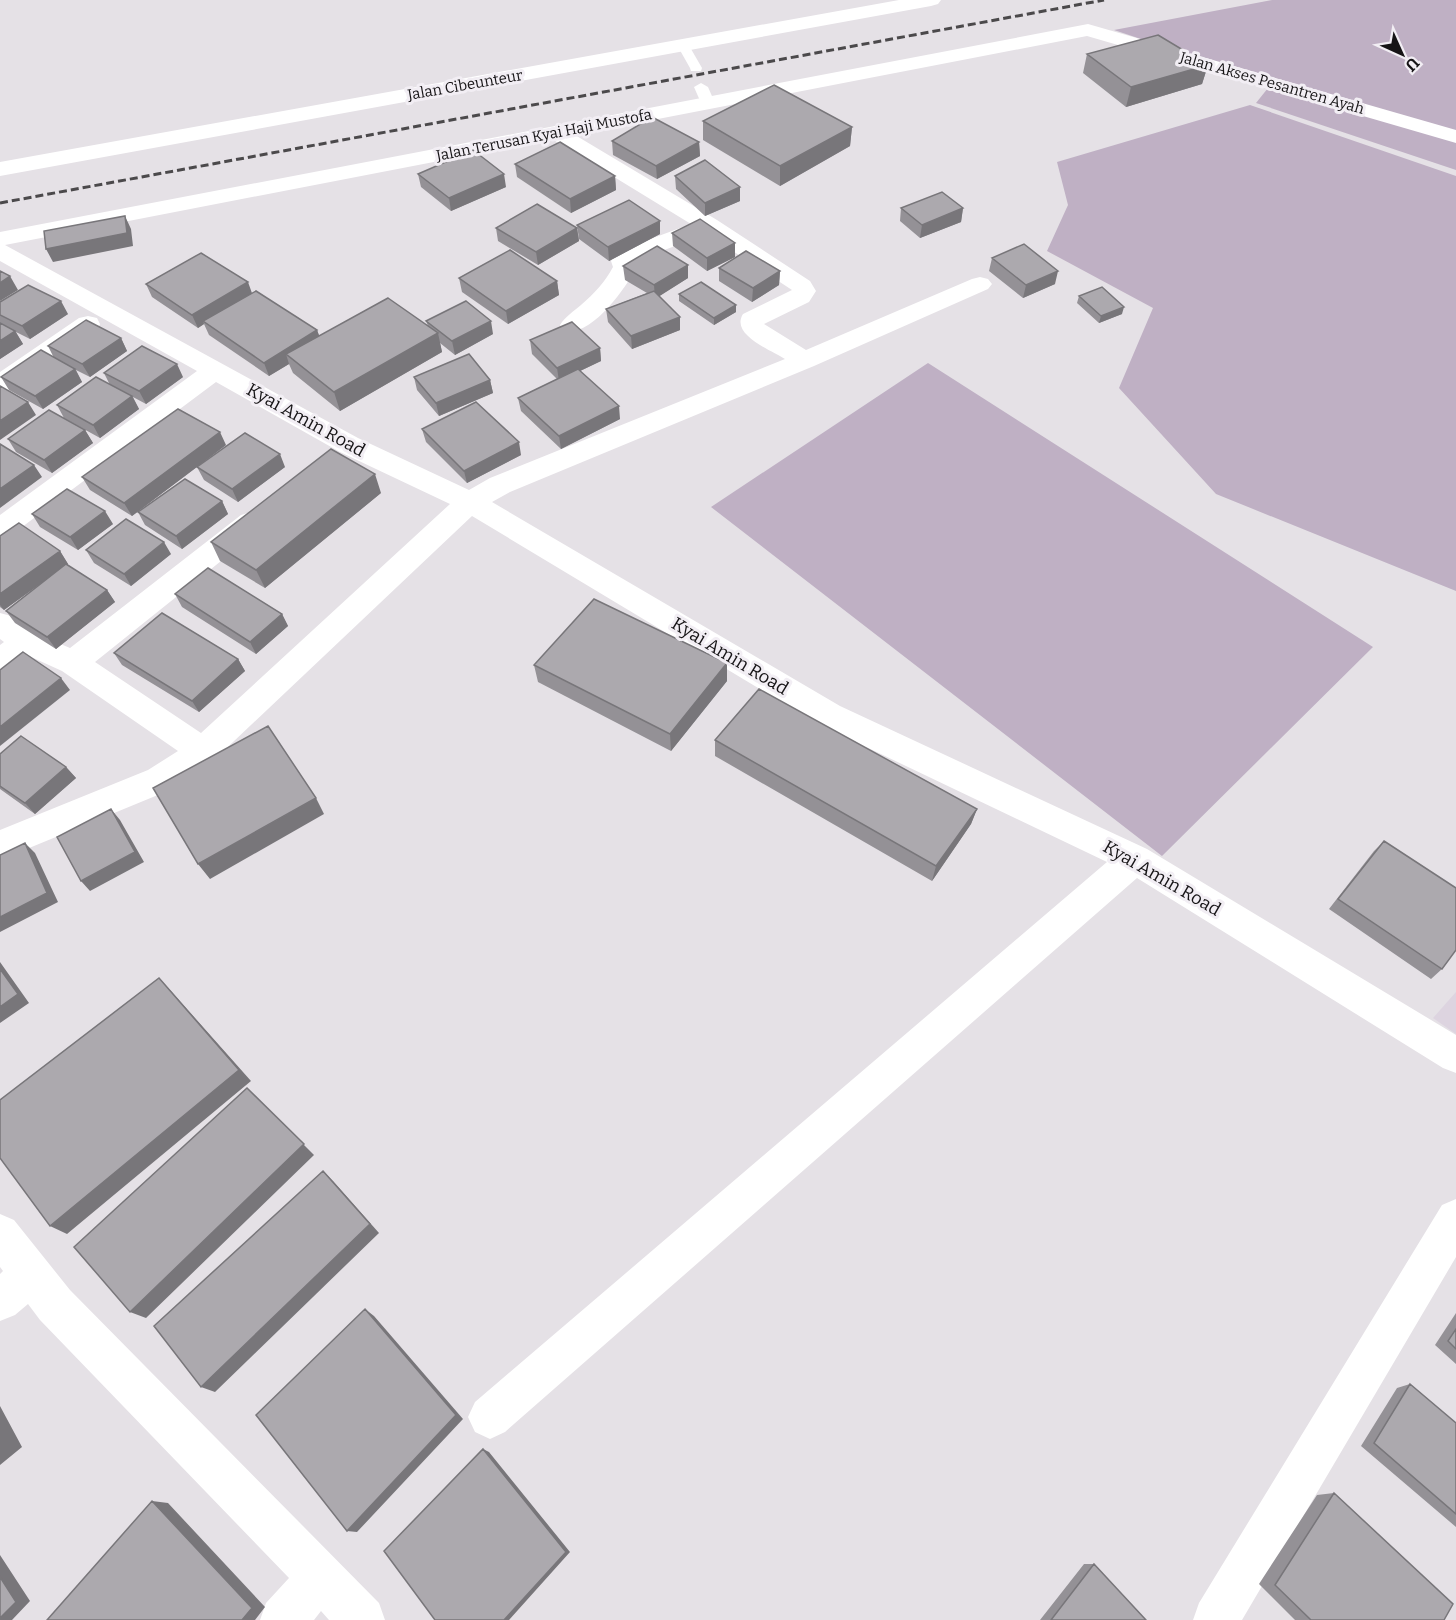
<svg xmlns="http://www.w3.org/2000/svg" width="1456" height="1620" viewBox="0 0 1456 1620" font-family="Bitter,serif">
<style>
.built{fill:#ddd4e0}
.green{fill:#bfb0c4}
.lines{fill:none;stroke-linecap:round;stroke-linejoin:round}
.service{fill:#fff;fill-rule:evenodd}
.minor{fill:#fff;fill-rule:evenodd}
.rail{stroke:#4b494b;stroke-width:3;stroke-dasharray:8 4;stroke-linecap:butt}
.wall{fill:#949196}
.shaded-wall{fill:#78767a}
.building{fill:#aca9ae;stroke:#78767a;stroke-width:1.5}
.labels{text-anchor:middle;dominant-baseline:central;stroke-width:6;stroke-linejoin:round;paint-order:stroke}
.far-street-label{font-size:15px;fill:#161416;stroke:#f2eef4}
.street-label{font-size:18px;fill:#161416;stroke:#f2eef4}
</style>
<rect width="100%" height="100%" fill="#e5e1e6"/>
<!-- built -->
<path class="built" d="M1456,992V1034L1433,1018Z"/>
<!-- green -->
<path class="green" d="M1272,0H1456V170L1256,103L1272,83L1114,30Z
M1250,105L1456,176V591L1216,494L1119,388L1153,308L1047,251L1068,205L1057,162Z
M928,363L1373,647L1162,856L711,507Z"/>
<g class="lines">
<!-- service -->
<path class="service" d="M683,41L687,42L702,68L701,71H691L690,68L677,45Z
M701,83L708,87L715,103L713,106L708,107L701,103L694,87Z"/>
<!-- minor -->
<path class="minor" d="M899,0H941L938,4L931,6L0,176V162Z
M1088,24L1456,130V143L1087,36L575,135L717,220L810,281L816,291L809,302L764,324L806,350L972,279L980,277L988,279L992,284L988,289L814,366L510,492L492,502L840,706L1147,849L1456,1035V1073L1443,1068L1137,878L505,1432L490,1439L475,1432L468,1417L475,1402L1107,862L818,724L472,516L214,760L170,790L0,860V830L148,770L178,751L62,671L29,656L11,670L0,674V645L4,642L0,639V613L11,616L37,634L70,648L241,515L251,512L261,515L265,522L261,529L95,662L201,733L450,504L340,452L216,382L10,536L0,539V515L197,371L0,261V232ZM552,139L691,224L618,251L611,261L613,267C605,282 594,294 581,305C574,311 565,317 560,325L563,331C591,338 625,289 637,267L635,261L707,234L792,290L743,314C730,335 771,350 785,359L490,478L469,490L358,438L5,245Z
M88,316L97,318L100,324L97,330L9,390L0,392V372L79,318Z
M1456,1199V1257L1242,1620H1193L1199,1603L1442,1205Z
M0,1214L14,1220L70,1290L379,1603L385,1620H329L321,1611L314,1620H260L266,1603L289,1578L40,1320L28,1304L15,1315L0,1321V1274L3,1271L0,1267Z"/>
<!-- rail -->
<path class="rail" d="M0,203L1104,0"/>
</g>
<!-- wall -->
<path class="wall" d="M1087,54L1208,65L1202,84L1126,107L1083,73Z
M703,121L852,127L850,146L780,186L703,140Z
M612,141L699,142L700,156L657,179L613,155Z
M515,164L615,176L616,190L571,213L517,177Z
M418,174L506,187L451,211L421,187Z
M675,176L740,201L705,216L676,189Z
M901,208H963L961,222L920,238L900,221Z
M577,225L660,234L609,261L579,239Z
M496,228H577L579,241L538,265L498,241Z
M672,233L735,243V257L707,271L673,246Z
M992,258L1055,284L1023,298L989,271Z
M623,266L688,278L659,296L680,330L632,349L608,322L606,309L647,293L625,280Z
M719,268L780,271L779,285L752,302L719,281Z
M459,278L557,281L559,295L508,324L462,292Z
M146,284L252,293L317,330L319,336L428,326L426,321L493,334L455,355L440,343L442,352L340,411L293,373L289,364L269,376L209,335L204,324L198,328L152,297Z
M679,294L736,312L714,325L679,301Z
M1079,296L1122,314L1099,323L1077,303Z
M0,302L68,314L30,339L16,332L23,344L0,359Z
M121,338L127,351L90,377L76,370L82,382L43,409L9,390L1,377L54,358L48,346Z
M530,340L600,348L601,361L580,371L620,419L561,449L521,411L518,398L557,379L532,354Z
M104,373L183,377L146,404L133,397L139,409L100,438L64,418L57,405L110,385Z
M414,377L490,380L493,393L439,416L417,390Z
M422,429L521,455L467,483L426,442Z
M85,430L93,443L52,473L16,452L8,439Z
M226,445L132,516L90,490L82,477Z
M197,467H285L238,502L204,480Z
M381,493L265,588L220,561L211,542Z
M222,501L228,514L182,549L145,525L138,512Z
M32,514L113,524L78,550L40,527Z
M0,536L60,551L68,564L67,565L107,590L115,602L56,649L15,623L6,611L60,569L4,610L0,607Z
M86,550L171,554L131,586L94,563Z
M175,594L282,614L288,626L256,654L182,607Z
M114,653L238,659L245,671L199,712L122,665Z
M534,665L727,681L671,751L538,682Z
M715,740L977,809L971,824L932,881L715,756Z
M0,754L66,767L76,778L35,814L0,789Z
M1384,841L1442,969L1431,979L1329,909L1374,851Z
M1456,1313V1364L1435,1345Z
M1410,1384L1456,1423V1527L1361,1446L1397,1388Z
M1334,1493L1444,1620H1295L1259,1584L1317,1495Z
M1084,1564H1094L1146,1620H1040Z"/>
<!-- shaded-wall -->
<path class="shaded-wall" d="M1208,65L1202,84L1126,107L1131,87Z
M852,127L850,146L780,186V166Z
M699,142L700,156L657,179L656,166Z
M504,174L506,187L451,211L449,198Z
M615,176L616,190L571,213L570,199Z
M740,187V201L705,216V203Z
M963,208L961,222L920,238L922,225Z
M125,216L131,229L133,246L53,262L46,249Z
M660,221V234L609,261L608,247Z
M577,228L579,241L538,265L536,252Z
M735,243V257L707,271V258Z
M688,265V278L655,299L654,285Z
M780,271L779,285L752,302L753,288Z
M1058,271L1055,284L1023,298L1026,285Z
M10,276L18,290L0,301V283Z
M557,281L559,295L508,324L506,311Z
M248,282L253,296L203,321L204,324L198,328L192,315Z
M61,301L68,314L30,339L22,326Z
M736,305V312L714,325V318Z
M1124,307L1122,314L1099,323L1101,316Z
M680,317V330L632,349L631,336Z
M491,321L493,334L455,355L452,341Z
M317,330L322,343L286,354L289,364L269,376L264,363Z
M15,331L23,344L0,359V341Z
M438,333L442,352L340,411L334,392Z
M121,338L127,351L90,377L82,364Z
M600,348L601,361L559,381L557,368Z
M177,364L183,377L146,404L139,391Z
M75,369L82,382L43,409L35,396Z
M490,380L493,393L439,416L436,403Z
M132,396L139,409L100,438L93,425Z
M28,402L36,415L0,440V421Z
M619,406L620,419L561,449L559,436Z
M85,430L93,443L52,473L44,460Z
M220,432L226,445L132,516L124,503Z
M519,442L521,455L467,483L464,471Z
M280,454L285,467L238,502L232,489Z
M34,465L42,477L0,508V489Z
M375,474L381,493L265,588L256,570Z
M222,501L228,514L182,549L176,536Z
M105,511L113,524L78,550L70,537Z
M164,542L171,554L131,586L124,574Z
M60,551L68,564L4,610L0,605V594Z
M107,590L115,602L56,649L47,637Z
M282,614L288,626L256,654L250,642Z
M238,659L245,671L199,712L192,701Z
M727,663V681L671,751L670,734Z
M61,678L70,690L0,746V727Z
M66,767L76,778L35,814L25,803Z
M316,798L324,814L210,879L198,864Z
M111,809L120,820L144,862L90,891L81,881Z
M977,809L971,824L932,881L936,866Z
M25,843L35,853L58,902L0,932V917Z
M0,962L29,1003L0,1023Z
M159,978L171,991L251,1081L67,1234L50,1226Z
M247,1088L314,1155L146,1318L130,1312Z
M323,1171L333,1181L379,1233L215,1392L201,1387Z
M365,1309L374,1316L463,1419L357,1532L347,1531Z
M0,1406L22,1447L0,1465Z
M483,1449L489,1452L570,1552L509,1620H504Z
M152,1501L168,1503L265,1607L255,1620H242Z
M0,1555L30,1601L12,1620H0Z"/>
<!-- building -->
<path class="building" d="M1158,35L1208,65L1131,87L1087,54Z
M774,85L852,127L780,166L703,121Z
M652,117L699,142L656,166L612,141Z
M560,142L615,176L570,199L515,164Z
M473,150L504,174L449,198L418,174Z
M705,160L740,187L705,203L675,176Z
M942,192L963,208L922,225L901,208Z
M629,200L660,221L608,247L577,225Z
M537,204L577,228L536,252L496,228Z
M125,216L127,233L46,249L44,231Z
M700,219L735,243L707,258L672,233Z
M1024,244L1058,271L1026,285L992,258Z
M657,246L688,265L654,285L623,266Z
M510,250L557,281L506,311L459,278Z
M746,251L780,271L753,288L719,268Z
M201,253L248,282L192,315L146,284Z
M0,271L10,276L0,283Z
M701,282L736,305L714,318L679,294Z
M28,285L61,301L22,326L0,315V302Z
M1102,287L1124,307L1101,316L1079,296Z
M256,291L317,330L264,363L203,321Z
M654,291L680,317L631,336L606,309Z
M388,298L438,333L334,392L286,354Z
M466,301L491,321L452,341L426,321Z
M86,320L121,338L82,364L48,346Z
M572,322L600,348L557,368L530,340Z
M0,323L15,331L0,341Z
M142,346L177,364L139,391L104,373Z
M41,350L75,369L35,396L1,377Z
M469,354L490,380L436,403L414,377Z
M578,369L619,406L559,436L518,398Z
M96,377L132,396L93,425L57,405Z
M0,386L28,402L0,421Z
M476,402L519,442L464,471L422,429Z
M178,409L220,432L124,503L82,477Z
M49,410L85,430L44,460L8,439Z
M245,433L280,454L232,489L197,467Z
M0,444L34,465L0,489Z
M331,449L375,474L256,570L211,542Z
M185,479L222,501L176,536L138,512Z
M67,489L105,511L70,537L32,514Z
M126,519L164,542L124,574L86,550Z
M19,523L60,551L0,594V536Z
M66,564L107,590L47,637L6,611Z
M208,568L282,614L250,642L175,594Z
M594,599L727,663L670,734L534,665Z
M162,613L238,659L192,701L114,653Z
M23,652L61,678L0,727V670Z
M759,689L977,809L936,866L715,740Z
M268,726L316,798L198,864L153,788Z
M21,736L66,767L25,803L0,786V754Z
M111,809L135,852L81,881L57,837Z
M1384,841L1456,888V950L1442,969L1338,899Z
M25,843L47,893L0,917V855Z
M0,969L18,994L0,1007Z
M159,978L239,1070L50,1226L0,1158V1100Z
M247,1088L304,1144L130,1312L74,1247Z
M323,1171L370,1224L201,1387L154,1326Z
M365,1309L456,1415L347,1531L256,1415Z
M1456,1329V1349L1448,1341Z
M1410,1384L1456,1423V1514L1374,1443Z
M483,1449L566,1552L504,1620H435L384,1551Z
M1334,1493L1453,1604L1444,1620H1311L1275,1585Z
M152,1501L252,1608L242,1620H47Z
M1094,1564L1146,1620H1051Z
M0,1577L16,1602L0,1618Z"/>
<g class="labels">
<!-- far-street labels -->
<g class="far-street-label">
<text transform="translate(1272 83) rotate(16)">Jalan Akses Pesantren Ayah</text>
<text transform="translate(465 85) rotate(-10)">Jalan Cibeunteur</text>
<text transform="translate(544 135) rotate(-11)">Jalan Terusan Kyai Haji Mustofa</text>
</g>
<!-- street labels -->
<g class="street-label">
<text transform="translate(306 420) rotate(29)">Kyai Amin Road</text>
<text transform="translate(730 656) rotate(31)">Kyai Amin Road</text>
<text transform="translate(1162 878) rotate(30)">Kyai Amin Road</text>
</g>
</g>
<!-- north arrow -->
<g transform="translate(1402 54) rotate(135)" stroke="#f2eef4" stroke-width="4.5" paint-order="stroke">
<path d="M0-4.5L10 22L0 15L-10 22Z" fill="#161416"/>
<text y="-9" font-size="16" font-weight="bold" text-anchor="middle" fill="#161416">U</text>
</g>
</svg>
